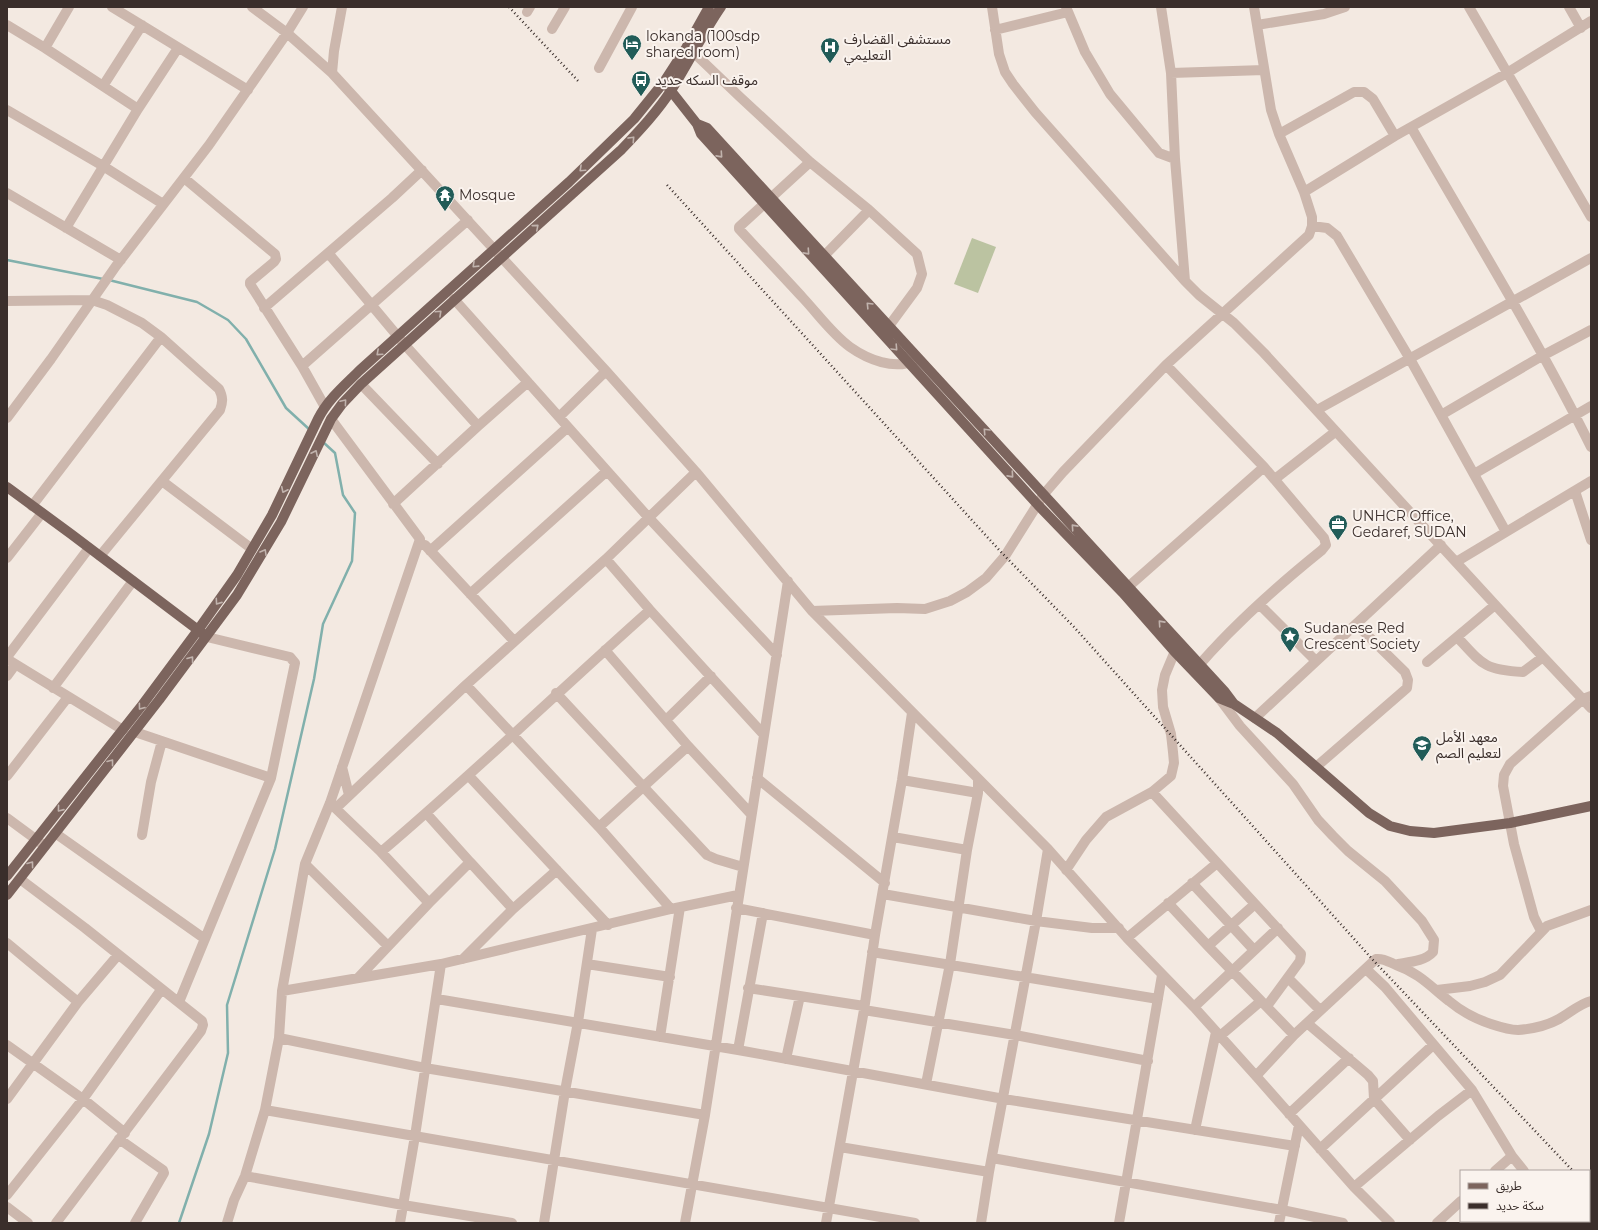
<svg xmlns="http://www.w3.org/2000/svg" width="1598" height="1230" viewBox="0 0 1598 1230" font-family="Montserrat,'Noto Sans Arabic',sans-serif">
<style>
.green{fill:#bbc3a1}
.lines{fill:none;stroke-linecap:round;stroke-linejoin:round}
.stream{stroke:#81b0ac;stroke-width:2.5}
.minor{stroke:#ccb7ad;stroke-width:10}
.major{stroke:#7c645d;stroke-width:10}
.rail{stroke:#3a2e2b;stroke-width:2.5;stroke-dasharray:1 3;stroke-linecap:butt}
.oneway{stroke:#c1b3ad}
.labels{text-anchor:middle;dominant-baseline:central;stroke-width:4;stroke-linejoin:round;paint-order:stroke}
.poi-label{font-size:14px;fill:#3a2e2b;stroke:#faf3ee;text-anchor:start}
</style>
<rect width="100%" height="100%" fill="#f3e9e1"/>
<!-- green -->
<path class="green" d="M972,238L996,247L978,293L954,284Z"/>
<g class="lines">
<!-- stream -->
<path class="stream" d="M7,260L103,279
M109,280L197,302L228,320L246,339L286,408L310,430
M1589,1197L1591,1194
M179,1223L209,1134L228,1053L227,1005L275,849L314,679L323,624L352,561L355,513L343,495L335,453L323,442"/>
<!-- minor -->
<path class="minor" d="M112,7L248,90
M252,7L287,33L332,73L606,371L696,472L812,611L1048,849L1127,938L1194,1007L1256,1076L1354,1187L1390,1223
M992,7L999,54L1005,72L1013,84L1035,112L1185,281L1199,295L1234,323L1264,353L1543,657L1591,708
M1066,7L1085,52L1110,94L1159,153L1175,159
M1161,7L1171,73L1175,159L1185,281
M1469,7L1591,217
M1569,7L1581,28
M527,12L530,7
M7,25L45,48L138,109
M1257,25L1324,14L1345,7
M552,29L565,7
M995,30L1068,12
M45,48L69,7
M693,52L740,97L810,162L869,210L917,254L922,274L917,288L889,326
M599,68L632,7
M332,73L334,51L342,7
M1171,73L1264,70
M103,86L142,25
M7,110L103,166L163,204
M1411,127C1472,233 1537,338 1591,447
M1279,134L1354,92H1364L1373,99L1395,136
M810,162L739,227V229C760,252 782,275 803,298C818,314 832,334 850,347C867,359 895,371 915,360
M184,178L275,254L276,259L274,262L250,282V284L302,366L325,407
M1304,192L1395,136L1507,73L1591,21
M7,193L121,260
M1312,226L1327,228L1337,236L1410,359L1506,532
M66,228L138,109L178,48
M329,254L405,345L478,426
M824,256L869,210
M454,299L649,518L777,655
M7,301L92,300L107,305L142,323L161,337L219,389C223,397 223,402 220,410L100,556
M264,308L392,198L422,170
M1166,365L1264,467L1324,538L1326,545L1322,550C1276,587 1232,626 1194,671
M302,366L468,220
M361,384L438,464
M1317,410L1591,258
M1441,415L1542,356L1591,330
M559,417L606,371
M7,418L51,359L116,266L209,145L287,33L303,7
M1474,474L1591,406
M1275,479L1335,432
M162,481L252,549
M1575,491L1591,540
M393,504L478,426L528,382
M32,506L161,337
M425,545L514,641
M430,551L568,427
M7,558L42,513
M606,559L650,610L764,735
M1456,562L1591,481
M1128,587L1264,467
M470,594L607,471
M1259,604L1316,661
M812,611L897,608L925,609L950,601L967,592L986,578L1005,556L1044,494L1063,472L1166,365L1309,235L1312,226V217L1304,192L1279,134L1271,110L1254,7
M1457,637C1482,664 1484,670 1523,672L1543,657
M605,650L688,746L751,814
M7,657L89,548
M7,659L123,730
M1427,662L1495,605
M7,676L15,665
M466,685L599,827L671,909
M53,688L133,581
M556,693L707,855L716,859L743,867
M1219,698L1240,726L1293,784L1318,820L1333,836L1348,851L1385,881L1422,921L1434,940L1433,952C1425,961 1410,962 1398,964
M1255,718L1441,545
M666,720L711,676
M135,732L271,778
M342,767L349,795
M1316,767L1407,688L1408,680L1405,672L1356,624
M7,776L68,697
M469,776L608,925
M757,778L885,883
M902,780L978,793
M1152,792L1301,954L1300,961L1267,1006
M331,804L381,852L429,903L358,978
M336,808L466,685L606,559L696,472
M426,813L470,862L429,903
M7,818L45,846
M599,827L688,746
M55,833L205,939
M142,835L151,782L162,741
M893,837L967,850
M381,852C473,774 560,690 650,610
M470,862L513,909
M305,864L388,946
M1066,870L1086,840L1106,817L1152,792L1171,776L1174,763L1173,752L1171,734L1163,707L1162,690L1165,675L1178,644
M20,879L85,928L202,1021L203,1025L201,1031L56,1223
M1192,883L1254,950
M883,894L1036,921L1092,928H1119
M1168,903L1208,946L1294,1035
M736,908L875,935
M1541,931L1534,917L1514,844L1503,786L1504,775L1510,764L1583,699L1591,696
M1127,938L1216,864
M7,943L78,1002L118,955
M1208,946L1255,904
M872,952L1158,999
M463,959L513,909L557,870
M587,964L670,977
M1366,969L1385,987L1472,1090L1512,1156L1524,1171
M1288,978L1320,1010
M748,988L864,1006
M1437,990L1470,986L1485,982L1500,975L1547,926L1591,910
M282,991L305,864L330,803L420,539L331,419
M437,999L738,1050L1004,1099L1295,1146
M179,1002L271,778L294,668L295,663L290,657L207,637
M1194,1007L1278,928
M864,1010L1015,1035L1148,1061
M1307,1023L1368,1075L1373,1081L1374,1099L1410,1140
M1220,1036L1261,1001
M660,1037L680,907
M279,1038L425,1068L705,1115
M7,1045L83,1099L125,1133
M738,1050L763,913
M786,1059L800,996
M1256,1076L1294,1035L1376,959C1384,958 1389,962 1396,965C1419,973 1430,986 1449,1001C1461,1011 1476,1019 1491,1024C1500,1027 1509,1030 1518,1030C1531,1029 1548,1025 1559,1019C1570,1013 1579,1004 1591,1001
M926,1084L950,964L967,850L978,793V780
M7,1099L78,1002
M265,1110L915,1223
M1289,1114L1349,1058
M1195,1130L1216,1032
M119,1139L163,1170L164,1173L135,1223
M840,1147L989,1172
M1320,1149L1433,1045
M992,1158L1282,1210L1343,1223
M1495,1171L1512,1156
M245,1176L403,1205L512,1223
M1354,1187L1438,1116L1472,1090
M7,1195L83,1099L161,990
M7,1207L28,1223
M1565,1221L1566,1223
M227,1223L234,1200L245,1176L265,1110L279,1038L282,991L441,964L671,909L738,895
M400,1223L415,1136L441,964
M544,1223L565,1091L578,1022L592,929
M685,1223L705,1115L788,581
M826,1223L864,1010L875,935L902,780L912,713
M981,1223L989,1172L1036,921L1048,849
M1119,1223L1162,975
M1279,1223L1299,1125
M1437,1223L1461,1201
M1532,1223L1534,1221"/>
<!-- major -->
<path class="major" d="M664,82L697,124L701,134L1038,505L1123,593L1174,651L1219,698L1234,704L1277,733L1369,813L1390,826L1410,831L1434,833L1510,823L1591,806
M697,124L707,128L1225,692L1234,704
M7,487L71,534L202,633
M7,876L143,704L198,630L237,575L272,515L318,419C328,399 345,385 360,370L569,182L634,119L664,82L686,48L709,7
M7,895L159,700L237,595L281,522L331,419L342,404L361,384L621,150C639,131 658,111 672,89C689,62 703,33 721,7"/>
<!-- rail -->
<path class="rail" d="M509,7L580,83
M667,185L1000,551L1074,627L1373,960L1573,1171
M1589,1188L1591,1191"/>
</g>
<!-- one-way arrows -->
<defs><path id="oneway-chevron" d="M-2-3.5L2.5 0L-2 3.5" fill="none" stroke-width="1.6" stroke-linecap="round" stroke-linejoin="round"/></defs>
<g class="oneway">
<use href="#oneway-chevron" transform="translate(632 139) rotate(-47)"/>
<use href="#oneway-chevron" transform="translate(720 155) rotate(48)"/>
<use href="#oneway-chevron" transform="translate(582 169) rotate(137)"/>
<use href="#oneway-chevron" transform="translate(536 227) rotate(-41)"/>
<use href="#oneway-chevron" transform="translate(807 252) rotate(48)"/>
<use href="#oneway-chevron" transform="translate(475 265) rotate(136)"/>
<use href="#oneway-chevron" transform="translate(869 305) rotate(-134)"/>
<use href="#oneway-chevron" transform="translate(439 313) rotate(-43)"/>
<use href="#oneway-chevron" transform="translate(895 348) rotate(47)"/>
<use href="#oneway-chevron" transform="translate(379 353) rotate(138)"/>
<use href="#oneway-chevron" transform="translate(344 402) rotate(-50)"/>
<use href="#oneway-chevron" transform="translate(986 431) rotate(-133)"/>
<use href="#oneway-chevron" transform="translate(315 453) rotate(-64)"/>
<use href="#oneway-chevron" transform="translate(1011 475) rotate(48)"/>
<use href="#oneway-chevron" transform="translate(284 490) rotate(116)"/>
<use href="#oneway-chevron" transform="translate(1074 527) rotate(-132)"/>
<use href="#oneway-chevron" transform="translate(264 552) rotate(-60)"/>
<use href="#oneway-chevron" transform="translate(218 602) rotate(125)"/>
<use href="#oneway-chevron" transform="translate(1161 623) rotate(-132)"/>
<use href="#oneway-chevron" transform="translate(191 659) rotate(-53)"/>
<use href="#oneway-chevron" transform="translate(141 707) rotate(127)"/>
<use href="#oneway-chevron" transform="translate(111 762) rotate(-52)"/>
<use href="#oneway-chevron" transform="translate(60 809) rotate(129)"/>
<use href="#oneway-chevron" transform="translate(31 864) rotate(-53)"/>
</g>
<!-- icons -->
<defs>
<symbol id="hotel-pin" viewBox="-11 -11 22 30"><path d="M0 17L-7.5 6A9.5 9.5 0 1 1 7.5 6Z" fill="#215c58" stroke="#faf3ee"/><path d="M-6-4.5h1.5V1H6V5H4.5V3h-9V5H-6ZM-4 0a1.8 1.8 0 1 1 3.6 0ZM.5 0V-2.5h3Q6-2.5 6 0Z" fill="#fff"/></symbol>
<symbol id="hospital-pin" viewBox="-11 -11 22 30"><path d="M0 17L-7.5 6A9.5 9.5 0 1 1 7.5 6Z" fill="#215c58" stroke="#faf3ee"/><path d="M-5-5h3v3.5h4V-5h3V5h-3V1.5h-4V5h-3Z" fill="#fff"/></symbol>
<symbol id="bus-pin" viewBox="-11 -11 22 30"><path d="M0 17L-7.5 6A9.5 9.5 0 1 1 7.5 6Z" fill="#215c58" stroke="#faf3ee"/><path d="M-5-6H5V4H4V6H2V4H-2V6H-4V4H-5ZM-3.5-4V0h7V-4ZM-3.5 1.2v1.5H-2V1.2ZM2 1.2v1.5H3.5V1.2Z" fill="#fff"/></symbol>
<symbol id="temple-pin" viewBox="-11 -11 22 30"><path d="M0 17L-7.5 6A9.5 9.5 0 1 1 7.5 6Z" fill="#215c58" stroke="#faf3ee"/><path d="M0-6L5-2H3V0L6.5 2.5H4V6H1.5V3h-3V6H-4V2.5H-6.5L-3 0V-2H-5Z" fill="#fff"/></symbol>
<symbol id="office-pin" viewBox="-11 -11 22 30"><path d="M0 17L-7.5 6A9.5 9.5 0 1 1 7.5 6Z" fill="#215c58" stroke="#faf3ee"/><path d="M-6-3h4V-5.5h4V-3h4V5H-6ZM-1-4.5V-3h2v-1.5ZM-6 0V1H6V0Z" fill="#fff"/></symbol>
<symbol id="sight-pin" viewBox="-11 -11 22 30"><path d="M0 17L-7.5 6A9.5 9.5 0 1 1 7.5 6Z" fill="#215c58" stroke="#faf3ee"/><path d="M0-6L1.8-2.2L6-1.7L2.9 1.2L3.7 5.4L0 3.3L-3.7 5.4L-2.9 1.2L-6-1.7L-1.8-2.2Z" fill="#fff"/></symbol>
<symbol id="school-pin" viewBox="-11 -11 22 30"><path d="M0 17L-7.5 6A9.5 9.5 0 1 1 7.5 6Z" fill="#215c58" stroke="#faf3ee"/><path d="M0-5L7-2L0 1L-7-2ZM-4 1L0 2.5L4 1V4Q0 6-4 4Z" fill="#fff"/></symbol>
</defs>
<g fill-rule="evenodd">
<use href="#hotel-pin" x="621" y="33" width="22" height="30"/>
<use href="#hospital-pin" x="819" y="36" width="22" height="30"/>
<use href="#bus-pin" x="630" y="69" width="22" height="30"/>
<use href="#temple-pin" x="434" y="184" width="22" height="30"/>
<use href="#office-pin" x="1327" y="513" width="22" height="30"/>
<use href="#sight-pin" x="1279" y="625" width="22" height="30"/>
<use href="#school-pin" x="1411" y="734" width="22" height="30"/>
</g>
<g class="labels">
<!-- poi labels -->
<g class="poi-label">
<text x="646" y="36">lokanda (100sdp<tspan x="646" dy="16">shared room)</tspan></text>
<text x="844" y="39">مستشفى القضارف<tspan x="844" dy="16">التعليمي</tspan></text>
<text x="655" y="80">موقف السكه حديد</text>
<text x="459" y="195">Mosque</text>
<text x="1352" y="516">UNHCR Office,<tspan x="1352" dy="16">Gedaref, SUDAN</tspan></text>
<text x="1304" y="628">Sudanese Red<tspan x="1304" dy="16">Crescent Society</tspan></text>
<text x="1436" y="737">معهد الأمل<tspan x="1436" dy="16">لتعليم الصم</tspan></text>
</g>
</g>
<!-- border -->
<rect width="1598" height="1230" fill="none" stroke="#3a2e2b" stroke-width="16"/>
<!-- legend -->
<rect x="1460" y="1170" width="130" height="52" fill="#faf3ee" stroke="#ada4a0"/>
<rect x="1468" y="1183" width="20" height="6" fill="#7c645d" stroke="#ada4a0"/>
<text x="1496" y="1190" font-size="12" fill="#3a2e2b">طريق</text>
<rect x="1468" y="1203" width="20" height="6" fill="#3a2e2b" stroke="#ada4a0"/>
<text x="1496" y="1210" font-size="12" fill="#3a2e2b">سكة حديد</text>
</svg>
